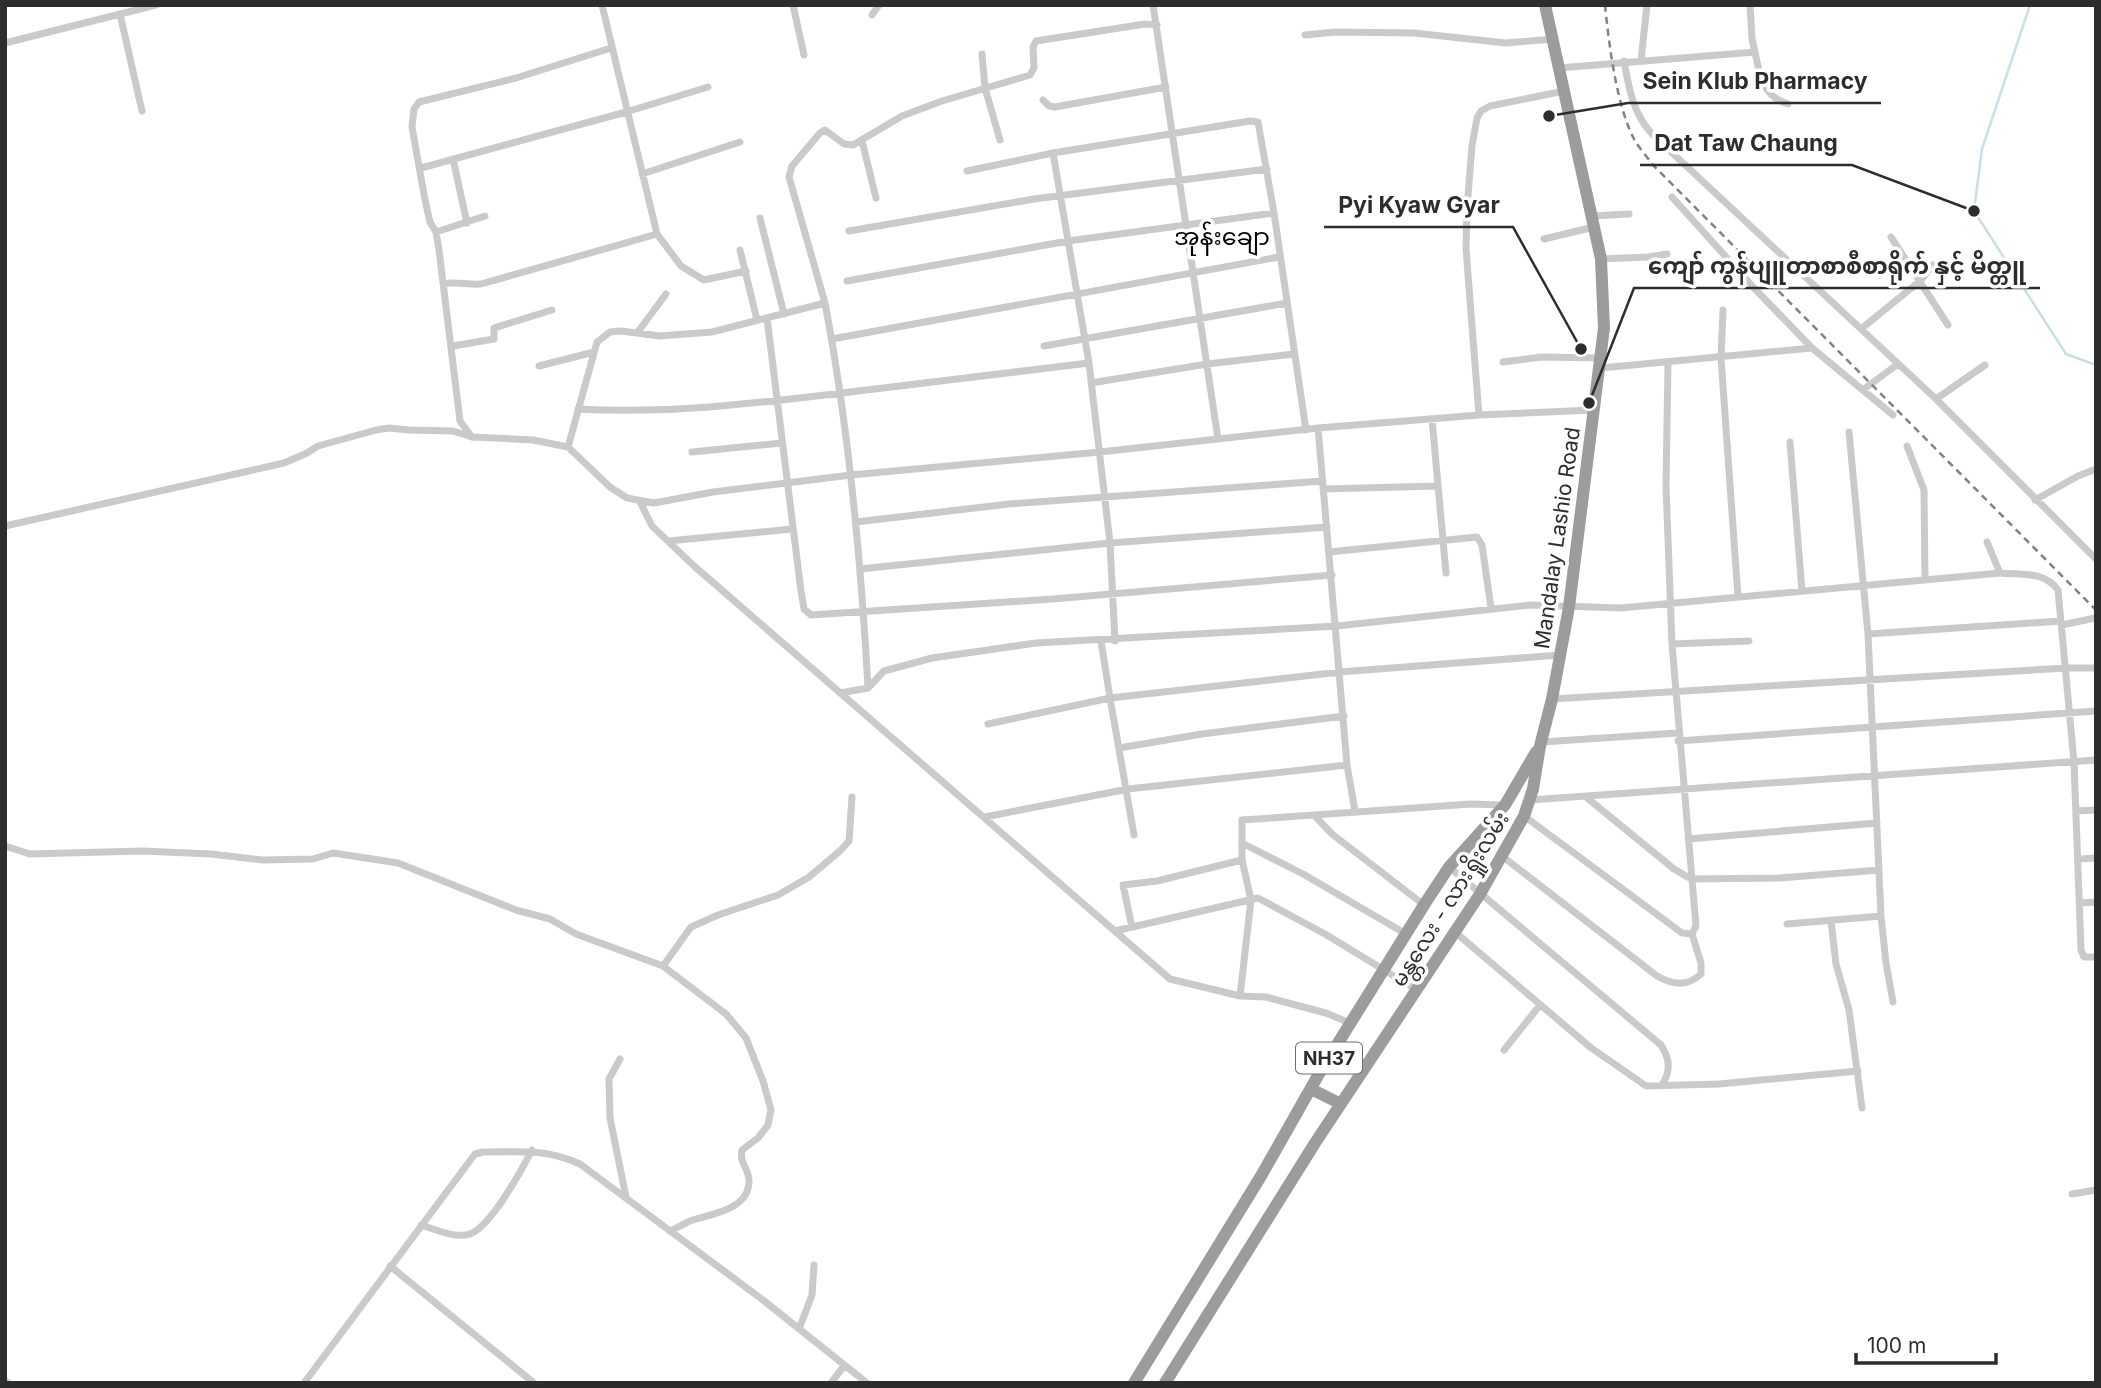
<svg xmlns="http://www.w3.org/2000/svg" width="2101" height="1388" viewBox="0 0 2101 1388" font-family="Inter,'Noto Sans Myanmar',sans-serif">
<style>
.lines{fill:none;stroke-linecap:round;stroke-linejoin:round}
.stream{stroke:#cadee7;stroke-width:2.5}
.minor{stroke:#cacaca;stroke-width:7}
.trunk{stroke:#9c9c9c;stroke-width:12}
.rail{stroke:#828282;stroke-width:2.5;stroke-dasharray:7 5;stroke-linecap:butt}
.labels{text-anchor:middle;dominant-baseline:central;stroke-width:7;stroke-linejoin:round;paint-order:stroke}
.shield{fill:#fff;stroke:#6c6c6c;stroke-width:2}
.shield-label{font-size:19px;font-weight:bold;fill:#2d2d2d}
.street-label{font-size:21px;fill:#2d2d2d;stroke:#fff}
.quarter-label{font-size:24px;fill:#000;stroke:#fff}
.leader{fill:none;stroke:#2d2d2d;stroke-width:2.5}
.callout-dot{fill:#2d2d2d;stroke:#fff;stroke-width:2.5}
.callout-label{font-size:23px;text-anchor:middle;font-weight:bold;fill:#2d2d2d;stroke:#fff;stroke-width:7;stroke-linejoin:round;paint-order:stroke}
</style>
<rect width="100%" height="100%" fill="#fff"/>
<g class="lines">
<!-- stream -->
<path class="stream" d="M2030,5L1982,149L1974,211L2066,354L2096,365"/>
<!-- minor -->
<path class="minor" d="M793,5L804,55
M1153,5L1218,439
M120,14L142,111
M872,15L879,5
M1305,35L1335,32L1414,33L1506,43L1553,39
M5,43L156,5
M1755,52C1759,74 1763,97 1788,104
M982,54L985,88L1000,140
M1641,60L1647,5
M1624,61C1629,89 1633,113 1652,134L1936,399L2096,559
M1559,68L1755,52L1752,39L1750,5
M1043,100L1049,106L1055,107L1166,87
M862,141L876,198
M1053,153L1089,363L1110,543L1115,641
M453,159L467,223
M421,168L626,112L708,87
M967,171L1053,153L1250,121L1258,122L1274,213L1306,430
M642,174L740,142
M1672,197L1754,288L1812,348L1893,415
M1592,216L1629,214
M760,218L784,314
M849,231L1034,199L1267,169
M436,232L485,216
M657,234L681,266L704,280L746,271
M1891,237L1948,325
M1544,239L1594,227
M740,250L757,320
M1601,259L1648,257L1667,254
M847,281L1068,241L1274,213
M443,284C456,281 467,285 481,284L657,234L602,5
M825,303C849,430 861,559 868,688
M1723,310L1721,358L1738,597
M767,318L801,591L804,609L811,615L1053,599L1332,575
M1861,329L1920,281L1933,265
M637,333L666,294
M832,339L1279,257
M453,346L494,339V328L552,310
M1044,346L1287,303
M1503,362L1542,357L1601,358
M539,366L594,352
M1601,368L1812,348
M1091,383L1207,364L1294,354
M1864,389L1898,364
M1936,399L1985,365
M578,409C670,414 759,403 850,392C930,382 1009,373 1089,363
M1479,415L1466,249L1467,208L1472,146L1477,118L1481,111L1490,106L1564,91
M1432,419L1446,573
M1318,428L1347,765L1355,811
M1849,432L1868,634L1881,916L1886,963L1893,1002
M472,437L460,421L439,250L436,232L430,222L425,200L412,127L414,109L419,102L516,78L611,48
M1790,442L1802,591
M1907,446L1924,490L1925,580
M568,447L597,342L610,332L621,331L660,336L712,332L825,303L789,177L792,166L820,133L825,130L844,144L853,145L902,116L942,101L1030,75L1034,68L1033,47L1036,41L1145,24L1157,25
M692,452L782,443
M1323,489L1438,486
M2035,500L2078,476L2096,469
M640,502L652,526L694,566L1170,979L1240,996L1266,997L1326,1013L1350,1023
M856,522L1009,504L1323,481
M5,526L284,463L307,453L318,446L376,430L389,428L409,430L453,431L472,437L533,440L568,447L610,487L627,498L654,503L713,492L851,475L1100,452L1318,428L1479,415L1594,410
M668,541L792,529
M1987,542L2000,573
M1329,552L1477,537L1482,545L1491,608
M860,569L1110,543L1327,527
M2062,625L2095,618
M1868,634L2061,621
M1101,641L1110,698L1340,672L1560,655
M1672,644L1749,641
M840,693L868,688L884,671L932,658L1036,643L1337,626L1530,605L1621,608L2000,573C2023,575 2044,571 2058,590L2074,762L2081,950L2084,957H2096
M1552,699L2066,668H2096
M988,724L1110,698L1134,835
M1678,741L2096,711
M1542,742L1678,733
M1119,748L1202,734L1344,716
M1586,797L1674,869L1691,879L1780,878L1879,870
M1530,800L2096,760
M2076,811L2096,810
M1524,816L1682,933L1692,934L1696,926L1672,644L1666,486L1668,363
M985,817L1128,789L1347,765
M1688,839L1877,823
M1242,843L1303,874L1406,934
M5,846L30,854L142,851L211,854L263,860L313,859L333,853L398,863L516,910L550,919L576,934L663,966L726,1014L746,1038L763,1081L771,1110L768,1125L758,1138L742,1150C739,1164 749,1168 749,1181C749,1210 711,1214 690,1221C683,1224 677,1228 670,1231
M1502,856L1657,976C1673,985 1687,987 1701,974V963L1692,934
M2079,859L2096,858
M1449,867L1661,1045C1670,1059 1671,1071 1662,1085
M2080,903L2096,902
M1424,905L1332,834L1314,815L1471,804L1504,805
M1831,921L1836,964L1849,1010L1862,1108
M1787,924L1881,916
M1132,927L1123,885L1157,881L1242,860
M1115,931L1258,898L1325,934L1417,990
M1455,932L1590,1047L1646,1086L1719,1084L1858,1071
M663,966L691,927L718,915L778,895L809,877L841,850L849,841L852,797
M1240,996L1251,900L1242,860V820L1314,815
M1504,1050L1540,1005
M620,1059L609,1079L610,1118L626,1197
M2072,1194L2096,1190
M421,1225C434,1229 456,1239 470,1234C491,1226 521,1171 532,1150
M390,1266L534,1383
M799,1329L812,1295L814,1265
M5,1381L8,1383
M304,1383L475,1154L483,1152C520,1152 545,1148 580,1164L763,1300L867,1383
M831,1383L844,1366"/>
<!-- trunk -->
<path class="trunk" d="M1311,1089L1341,1104
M1134,1383L1261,1176L1320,1072L1424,905L1449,867L1505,805L1536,752
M1165,1383L1315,1143L1480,894L1524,816L1533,789L1540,746L1552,699L1569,607L1604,328L1601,259L1545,5"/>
<!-- rail -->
<path class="rail" d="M1605,5C1609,44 1616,104 1634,139C1639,148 1647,157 1653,165L2096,610"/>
</g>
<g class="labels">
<!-- shield labels -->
<rect class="shield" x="1296" y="1042.5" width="66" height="31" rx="5"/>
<g class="shield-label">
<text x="1329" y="1058">NH37</text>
</g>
<!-- street labels -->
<g class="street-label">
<text transform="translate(1557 538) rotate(-82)">Mandalay Lashio Road</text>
<text transform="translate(1450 899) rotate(-58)">မန္တလေး - လားရှိုးလမ်း</text>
</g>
<!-- quarter labels -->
<g class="quarter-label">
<text x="1222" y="236">အုန်းချော</text>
</g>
</g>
<!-- callouts -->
<path class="leader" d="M1549 116L1628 103H1881M1974 211L1852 165H1640M1581 349L1513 227H1324M1589 403L1634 288H2040"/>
<g class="callout-dot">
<circle cx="1549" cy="116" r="7"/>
<circle cx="1974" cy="211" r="7"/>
<circle cx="1581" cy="349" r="7"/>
<circle cx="1589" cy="403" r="7"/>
</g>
<g class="callout-label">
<text x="1755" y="89">Sein Klub Pharmacy</text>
<text x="1746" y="151">Dat Taw Chaung</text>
<text x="1419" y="213">Pyi Kyaw Gyar</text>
<text x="1837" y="274">ကျော် ကွန်ပျူတာစာစီစာရိုက် နှင့် မိတ္တူ</text>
</g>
<!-- border -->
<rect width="2101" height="1388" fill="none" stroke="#2d2d2d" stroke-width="14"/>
<!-- scale -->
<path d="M1856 1353v10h140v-10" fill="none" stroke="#2d2d2d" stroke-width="3.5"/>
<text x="1867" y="1353" font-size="21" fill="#2d2d2d" stroke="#ffffff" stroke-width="5" paint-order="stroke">100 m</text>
</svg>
